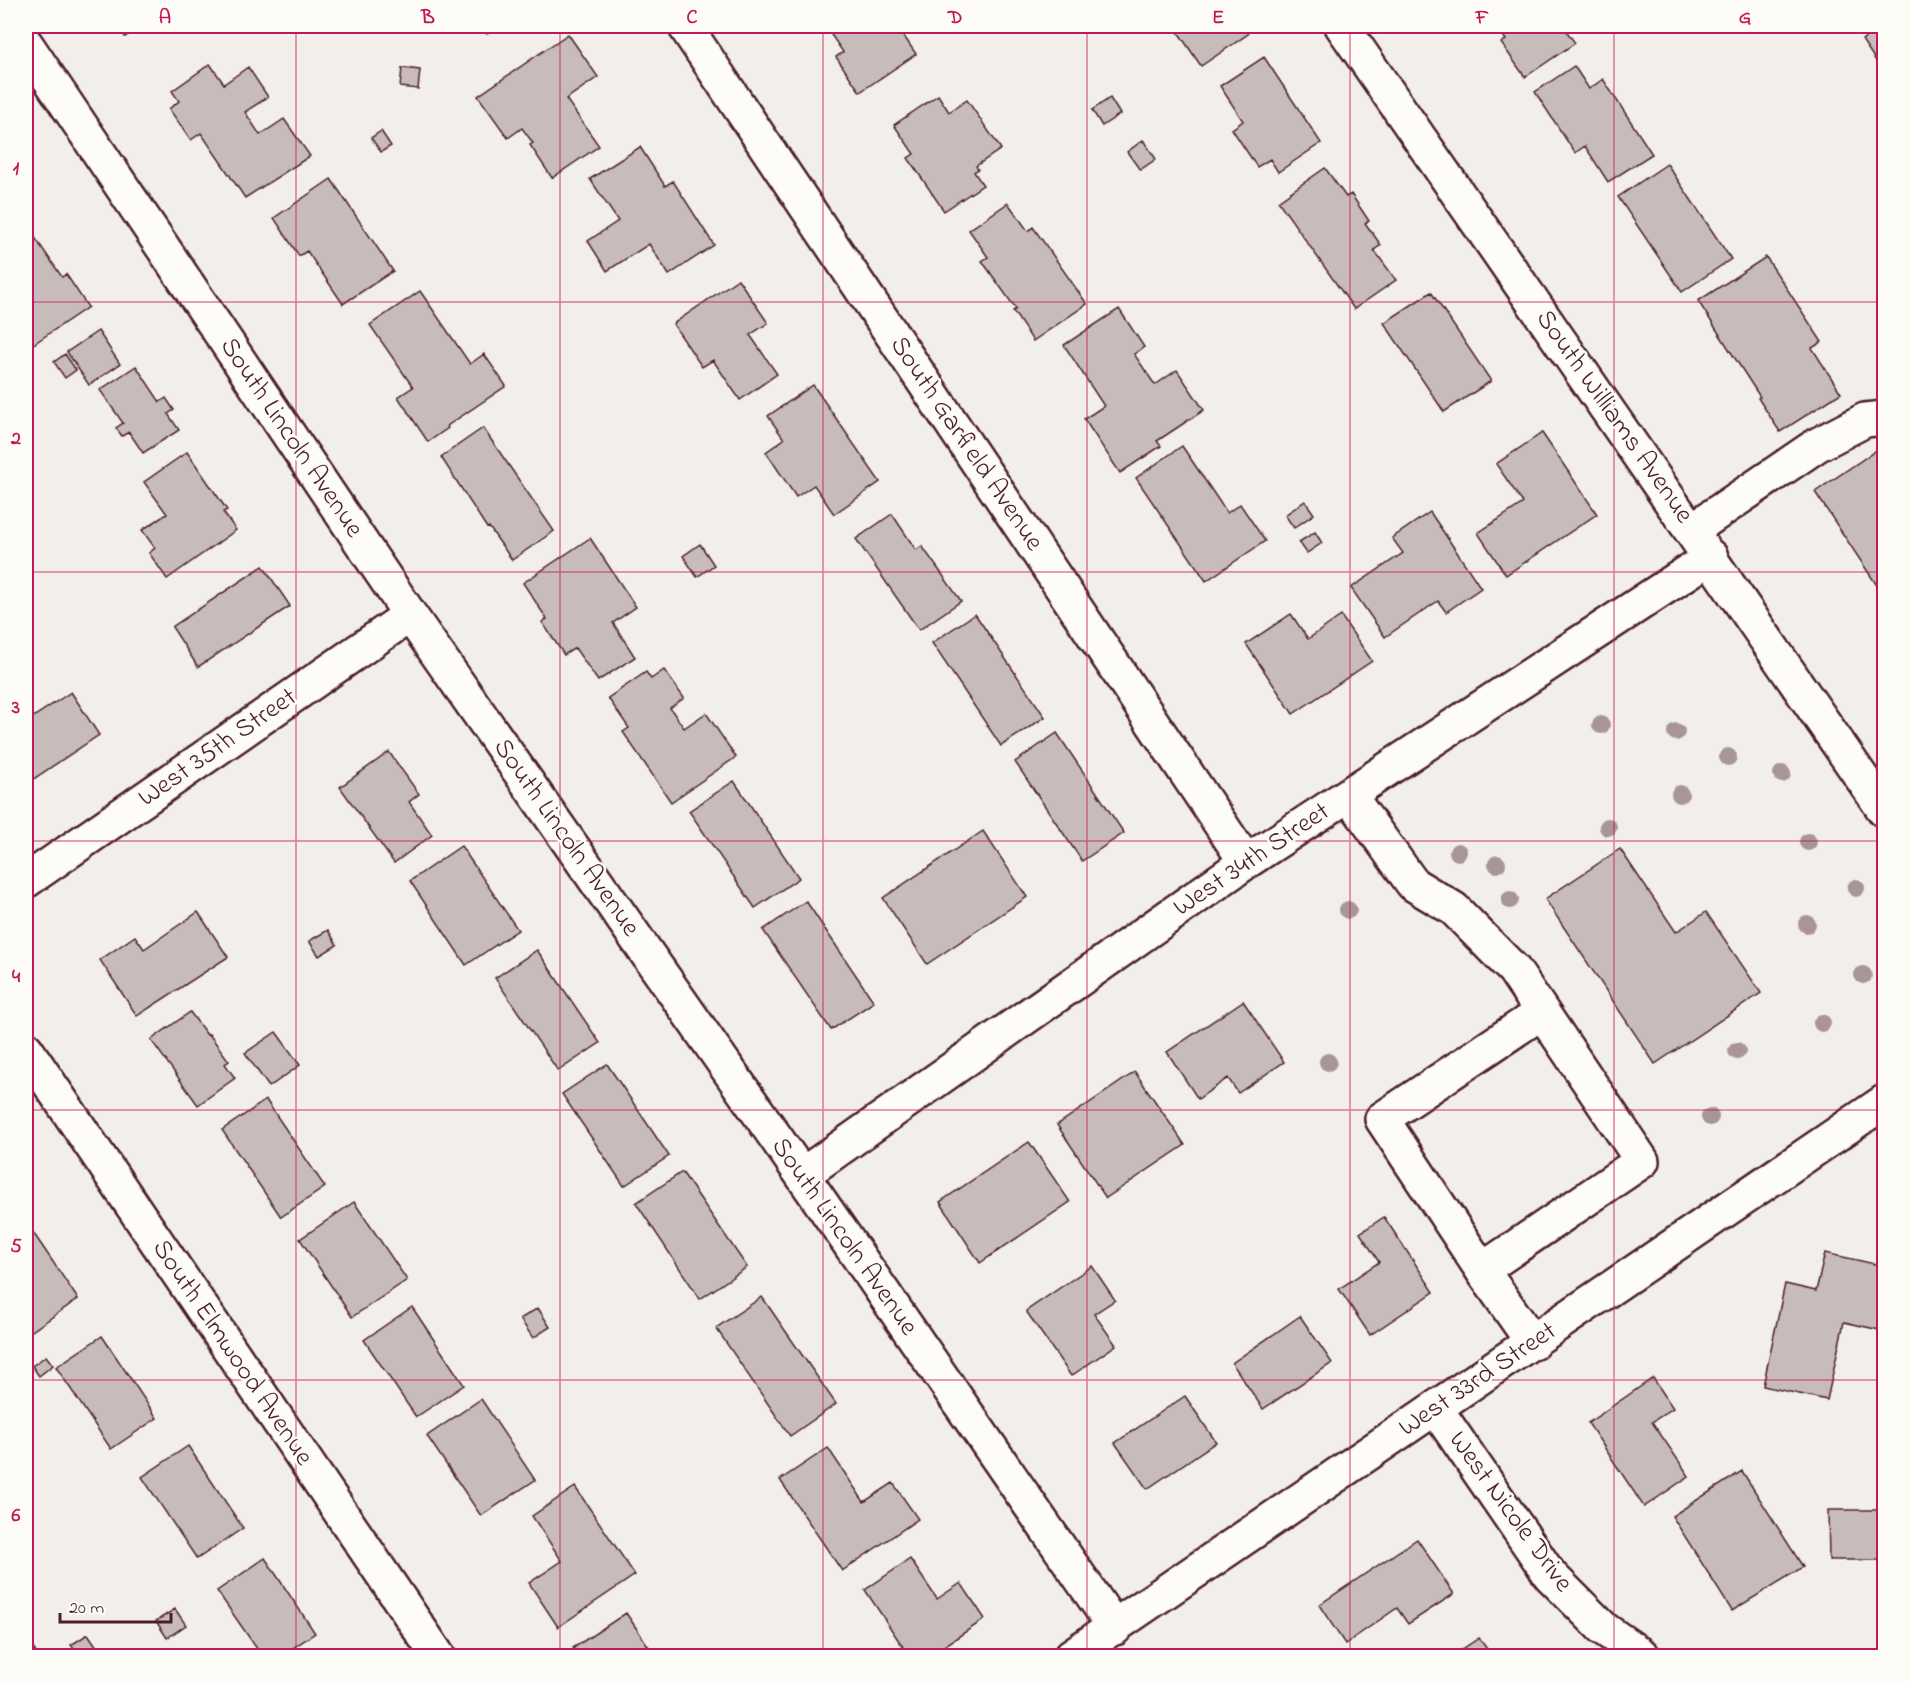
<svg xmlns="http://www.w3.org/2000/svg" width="1910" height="1682" viewBox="0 0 1910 1682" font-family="'Indie Flower',sans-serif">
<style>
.building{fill:#c8bbbb;stroke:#4a1f2b;stroke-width:1.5}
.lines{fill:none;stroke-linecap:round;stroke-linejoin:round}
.minor-casing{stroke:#4a1f2b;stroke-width:38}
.minor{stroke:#fdfcf7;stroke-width:33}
.tree{fill:#a99598}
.grid{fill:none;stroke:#c2185b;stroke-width:1.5;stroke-opacity:0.55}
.labels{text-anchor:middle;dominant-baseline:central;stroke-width:5;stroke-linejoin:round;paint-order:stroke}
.street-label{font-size:27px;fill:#4a1f2b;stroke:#fdfcf7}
.neatline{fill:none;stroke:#c2185b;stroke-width:2}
.grid-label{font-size:20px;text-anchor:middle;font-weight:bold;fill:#c2185b}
</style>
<rect width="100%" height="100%" fill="#f2efeb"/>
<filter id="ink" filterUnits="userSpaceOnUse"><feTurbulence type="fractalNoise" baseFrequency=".0167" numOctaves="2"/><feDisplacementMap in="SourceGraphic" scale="12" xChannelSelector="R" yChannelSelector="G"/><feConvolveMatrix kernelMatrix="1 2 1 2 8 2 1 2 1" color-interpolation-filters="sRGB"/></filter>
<g filter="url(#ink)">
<!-- building -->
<path class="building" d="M118,26H143L125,37Z
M481,26H499L487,34Z
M825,26H897L916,54L860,92L836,57L843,52Z
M1174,26H1242L1248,34L1201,66Z
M1497,26H1563L1575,43L1525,77L1501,43L1506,40Z
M1883,26H1884V73L1862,40Z
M568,34L598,77L566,99L599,146L552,178L530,145L533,143L522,128L508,138L478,96Z
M1264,57L1321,143L1278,172L1270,159L1257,167L1232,129L1243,121L1220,86Z
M210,64L224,84L248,67L268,97L245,112L260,135L284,119L310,156L245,198L201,133L191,140L169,109L179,101L172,91Z
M1574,66L1589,89L1603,79L1652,154L1608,182L1585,146L1575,153L1535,92Z
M402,68L420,70L418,89L400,87Z
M938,95L949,112L967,100L1001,149L976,166L978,169L974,172L983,185L944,211L908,158L914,154L894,125Z
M1110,98L1120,114L1102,126L1092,110Z
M381,131L391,146L381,152L371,138Z
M1143,140L1156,159L1140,170L1127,152Z
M640,147L665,186L673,181L714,245L669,275L649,244L607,271L588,241L618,221L590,179Z
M1667,164L1731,259L1682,292L1618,197Z
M1325,168L1346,197L1351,194L1369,221L1365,223L1381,245L1374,250L1396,280L1354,309L1278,201Z
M331,179L393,271L343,304L307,251L299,256L274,218Z
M1008,203L1028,231L1033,227L1087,304L1033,341L1013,311L1016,309L982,261L988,257L969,230Z
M27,226L62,277L66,274L88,307L32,345L26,335V228Z
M1766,257L1822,342L1812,348L1841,393L1780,432L1758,398L1760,397L1698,301Z
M738,279L768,323L750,335L777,374L740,400L713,360L702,367L673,324Z
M420,291L470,364L484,354L506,386L447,426L448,428L428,442L398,397L413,387L370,325Z
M1431,292L1491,381L1444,412L1384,323Z
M1119,309L1144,347L1134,354L1155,385L1177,370L1204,410L1157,441L1161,446L1120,473L1084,419L1104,406L1064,345Z
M98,331L120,364L89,385L67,352Z
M65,354L76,370L65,378L54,362Z
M136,366L160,402L166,398L174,410L168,414L179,430L143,453L129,432L122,436L116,428L123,423L100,390Z
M813,385L880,482L834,514L814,485L796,497L766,452L784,439L768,416Z
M483,428L554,531L512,560L489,527L487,528L441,457Z
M1542,433L1597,514L1506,575L1478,533L1523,503L1496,464Z
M1884,445V596L1815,492Z
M1182,446L1227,513L1240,504L1265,541L1206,581L1136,478Z
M187,452L227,510L223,512L236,530L167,579L149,553L155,548L142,530L167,514L144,482Z
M1305,501L1314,514L1294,528L1285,515Z
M1430,512L1481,588L1446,612L1438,601L1385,637L1351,588L1403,553L1392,538Z
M892,514L916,550L922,546L961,601L919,630L856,539Z
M1315,532L1322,543L1307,553L1299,542Z
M590,538L636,607L613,623L635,657L598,681L575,648L564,655L542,622L547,619L523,583Z
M700,544L714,565L697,577L683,556Z
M263,566L290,606L198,667L172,627Z
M975,614L1045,717L1001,746L932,643Z
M1291,614L1308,639L1341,616L1372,661L1293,714L1246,644Z
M664,670L684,698L670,708L684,728L706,713L736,757L671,802L623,732L629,728L608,698L646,672L651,679Z
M71,692L99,735L26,784V722Z
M1057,733L1124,833L1082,861L1015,762Z
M389,752L419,794L409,802L432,835L394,863L340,787Z
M734,781L799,878L755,908L689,811Z
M983,831L1027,897L927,964L883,898Z
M461,846L518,930L466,965L410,881Z
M1620,849L1676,932L1706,912L1761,993L1655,1064L1545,899Z
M806,901L874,1002L831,1030L763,930Z
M198,912L228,957L137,1016L100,960L135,936L144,949Z
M328,930L337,945L319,956L309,941Z
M537,950L600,1043L558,1071L495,978Z
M1243,1001L1284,1062L1238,1093L1228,1078L1198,1099L1167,1052Z
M190,1012L207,1035L209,1034L229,1061L225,1064L235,1078L198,1105L151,1040Z
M276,1032L300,1065L269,1087L245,1053Z
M607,1064L669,1156L624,1186L562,1094Z
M1135,1072L1185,1145L1106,1198L1057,1125Z
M266,1100L325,1187L281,1217L222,1130Z
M1029,1142L1070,1202L980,1263L940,1202Z
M682,1172L747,1267L700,1299L636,1203Z
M354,1202L407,1280L352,1317L300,1239Z
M1384,1217L1434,1292L1370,1335L1339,1289L1379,1262L1360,1233Z
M28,1225L78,1299L26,1335V1226Z
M1825,1253L1884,1266V1331L1844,1322L1827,1400L1763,1386L1785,1284L1816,1291Z
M1092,1266L1115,1300L1094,1314L1116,1345L1071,1376L1026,1311Z
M762,1297L836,1404L790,1436L716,1328Z
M412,1307L464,1385L416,1417L364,1340Z
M538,1308L550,1327L533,1338L520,1319Z
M1300,1316L1332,1363L1263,1409L1232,1363Z
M102,1336L157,1418L111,1449L56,1367Z
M46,1356L53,1365L39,1376L32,1366Z
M1653,1378L1673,1408L1652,1422L1689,1476L1644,1507L1588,1423Z
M1185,1396L1216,1442L1147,1489L1115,1443Z
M481,1399L535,1480L481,1516L427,1436Z
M188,1446L243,1528L197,1559L142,1477Z
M828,1448L864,1502L893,1483L918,1519L842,1571L780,1480Z
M1742,1471L1803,1567L1732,1611L1672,1516Z
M575,1487L635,1575L558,1627L529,1583L562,1561L532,1516Z
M1828,1510H1884V1560H1829Z
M1417,1539L1454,1594L1408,1624L1397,1608L1345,1644L1319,1605Z
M265,1558L315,1633L281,1656H262L217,1591Z
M910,1559L937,1599L961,1583L985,1619L929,1656H909L865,1590Z
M175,1609L186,1625L167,1638L156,1621Z
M626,1613L655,1656H579L573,1648Z
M88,1634L97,1647L83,1656H79L71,1645Z
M26,1637L38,1656H26Z
M1479,1638L1492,1656H1452Z"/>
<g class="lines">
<defs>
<path id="minor" d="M685,26L1246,862
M1342,26L1884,810
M26,44L410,615L802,1175L1115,1628
M1692,530L1817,445L1865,420L1884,418
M1349,795L1413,884L1454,909L1514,970L1642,1161L1482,1270L1382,1119L1542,1012
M26,881L410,615
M26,1049L438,1656
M802,1175L1246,862L1711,557
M1482,1270L1533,1343
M1436,1409L1550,1575L1604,1629L1643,1656
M1071,1656L1884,1102"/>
</defs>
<!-- minor casing -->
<use href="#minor" class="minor-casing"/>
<!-- minor -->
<use href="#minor" class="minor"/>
</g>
<!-- trees -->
<g class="tree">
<circle cx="1601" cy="725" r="9"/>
<circle cx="1676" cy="732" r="9"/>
<circle cx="1728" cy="757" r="9"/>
<circle cx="1782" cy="774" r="9"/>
<circle cx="1680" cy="794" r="9"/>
<circle cx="1608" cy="827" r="9"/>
<circle cx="1808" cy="842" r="9"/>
<circle cx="1458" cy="852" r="9"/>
<circle cx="1497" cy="864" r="9"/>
<circle cx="1856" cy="888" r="9"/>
<circle cx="1510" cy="900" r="9"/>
<circle cx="1348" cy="910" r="9"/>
<circle cx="1807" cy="924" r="9"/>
<circle cx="1863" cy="975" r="9"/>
<circle cx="1822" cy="1023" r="9"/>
<circle cx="1737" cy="1051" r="9"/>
<circle cx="1328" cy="1062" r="9"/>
<circle cx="1710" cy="1117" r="9"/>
</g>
</g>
<!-- grid -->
<path class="grid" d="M296,26V1656M560,26V1656M823,26V1656M1087,26V1656M1350,26V1656M1614,26V1656M26,302H1884M26,572H1884M26,841H1884M26,1110H1884M26,1380H1884"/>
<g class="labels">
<!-- street labels -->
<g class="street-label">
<text transform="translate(1614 417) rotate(55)">South Williams Avenue</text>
<text transform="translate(291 438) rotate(56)">South Lincoln Avenue</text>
<text transform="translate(966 444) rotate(56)">South Garfield Avenue</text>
<text transform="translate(218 748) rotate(-35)">West 35th Street</text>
<text transform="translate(566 838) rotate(55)">South Lincoln Avenue</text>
<text transform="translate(1252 860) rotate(-34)">West 34th Street</text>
<text transform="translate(844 1237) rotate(55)">South Lincoln Avenue</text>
<text transform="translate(232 1353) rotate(56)">South Elmwood Avenue</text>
<text transform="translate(1478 1380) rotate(-34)">West 33rd Street</text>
<text transform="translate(1510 1512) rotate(54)">West Nicole Drive</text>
</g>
</g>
<!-- margin -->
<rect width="1910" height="1682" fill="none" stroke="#fdfcf7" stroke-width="66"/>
<!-- scale -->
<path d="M60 1613v9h111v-9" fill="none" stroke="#4a1f2b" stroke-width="3"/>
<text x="69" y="1613" font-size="18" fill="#4a1f2b" stroke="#fdfcf7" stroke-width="4.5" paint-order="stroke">20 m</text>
<rect x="33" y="33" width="1844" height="1616" class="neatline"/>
<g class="grid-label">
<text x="165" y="23">A</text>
<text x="428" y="23">B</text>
<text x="692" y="23">C</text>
<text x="955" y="23">D</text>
<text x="1218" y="23">E</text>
<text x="1482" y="23">F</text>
<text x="1745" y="23">G</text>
<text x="16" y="174">1</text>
<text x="16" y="444">2</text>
<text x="16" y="713">3</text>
<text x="16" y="982">4</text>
<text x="16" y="1252">5</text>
<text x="16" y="1521">6</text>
</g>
</svg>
